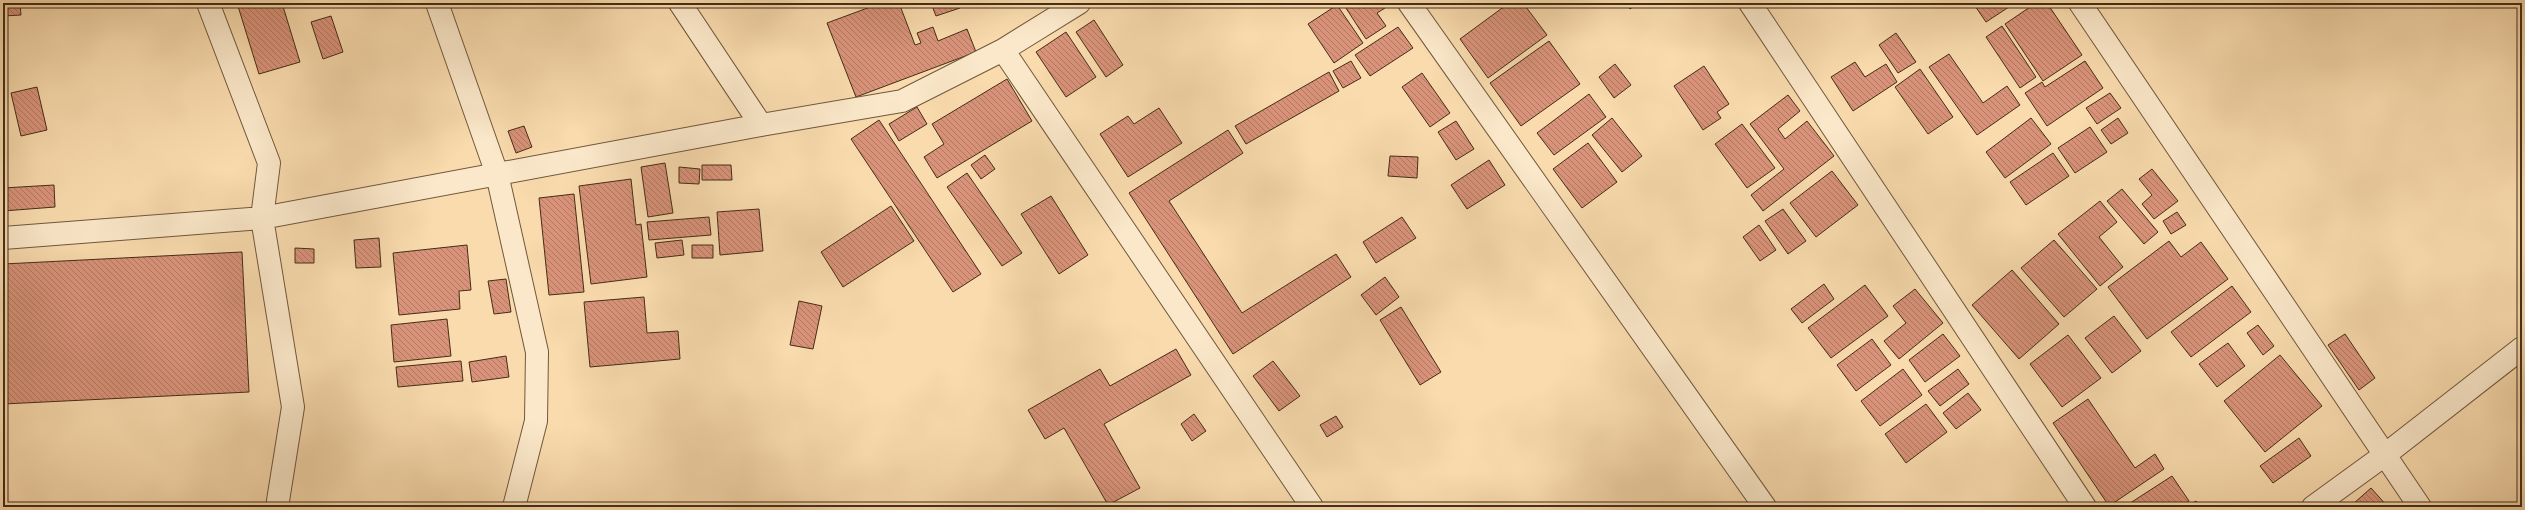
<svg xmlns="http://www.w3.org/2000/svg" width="2525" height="510" viewBox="0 0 2525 510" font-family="'Sorts Mill Goudy',serif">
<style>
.building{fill:url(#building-back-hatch);stroke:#442d16}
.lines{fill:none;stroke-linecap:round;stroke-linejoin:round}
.street-casing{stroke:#71583c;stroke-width:24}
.street{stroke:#fbe8ca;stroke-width:22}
</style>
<defs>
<pattern id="building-back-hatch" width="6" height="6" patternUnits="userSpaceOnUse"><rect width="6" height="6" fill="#d9937a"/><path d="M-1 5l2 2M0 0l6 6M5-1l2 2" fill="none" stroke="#b27863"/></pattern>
</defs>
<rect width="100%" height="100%" fill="#f9dbae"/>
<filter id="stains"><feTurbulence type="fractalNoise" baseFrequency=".005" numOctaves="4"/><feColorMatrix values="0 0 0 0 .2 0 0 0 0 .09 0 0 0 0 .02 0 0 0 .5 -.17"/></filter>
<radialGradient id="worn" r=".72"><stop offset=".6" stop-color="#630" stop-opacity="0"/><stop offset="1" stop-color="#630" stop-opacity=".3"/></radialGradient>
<!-- building -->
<path class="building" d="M3,3H20L21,15L3,16Z
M237,3H282L300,62L259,74Z
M881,3H899L915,45L921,43L917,33L933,27L938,41L967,29L976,52L856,97L827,23Z
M931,3H958L960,8L936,16Z
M1346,3H1381L1385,8L1377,13L1386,26L1366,39L1344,5Z
M1509,3H1523L1547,35L1488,78L1460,39Z
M1625,3H1638L1630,9Z
M1973,3H2015L1986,22Z
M2036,3H2047L2082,55L2043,81L2005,24Z
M1337,5L1363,43L1334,63L1308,24Z
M331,16L343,52L323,59L311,22Z
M1094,20L1123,65L1106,77L1076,32Z
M2002,26L2036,77L2020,88L1986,37Z
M1398,27L1413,48L1370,76L1355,55Z
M1066,32L1096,77L1066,97L1036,52Z
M1896,33L1916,62L1898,73L1879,45Z
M1549,41L1580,84L1521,126L1490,83Z
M1949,54L1983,103L2007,86L2020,105L1977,135L1929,67Z
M1351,61L1361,78L1343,88L1333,71Z
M2085,61L2103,88L2047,126L2025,93L2042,82L2045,87Z
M1855,62L1865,77L1886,64L1897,82L1853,111L1831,77Z
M1615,64L1631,85L1614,98L1599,77Z
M1704,66L1729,104L1717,112L1721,118L1703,130L1674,86Z
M1920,69L1953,117L1928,134L1895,87Z
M1329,72L1339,91L1246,144L1235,126Z
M1422,73L1450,113L1430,127L1402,87Z
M1007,79L1032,121L937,178L924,157L944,144L932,124Z
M37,87L47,130L21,136L11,93Z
M2110,93L2121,108L2097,124L2086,108Z
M1589,94L1606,117L1554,155L1537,133Z
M1788,95L1800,111L1778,129L1785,139L1807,121L1834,156L1763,211L1751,195L1784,169L1750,124Z
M917,107L927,124L899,141L889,124Z
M1159,108L1182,143L1128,177L1100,134L1128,116L1134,124Z
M1612,118L1642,156L1622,172L1592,135Z
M2031,118L2051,144L2005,178L1986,152Z
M2118,118L2128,133L2111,144L2101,130Z
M879,120L981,274L953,292L851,139Z
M1456,121L1474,149L1456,160L1438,132Z
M1742,124L1775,168L1747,188L1715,144Z
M524,126L532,147L516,153L508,131Z
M2090,127L2107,152L2075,173L2058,148Z
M1228,130L1243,153L1169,201L1242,313L1336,254L1351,277L1233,354L1129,193Z
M1588,143L1617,182L1582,208L1553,169Z
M2053,153L2069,176L2026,205L2010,182Z
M985,155L995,169L981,179L971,165Z
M1390,156L1418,157L1417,178L1388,176Z
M1489,160L1505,185L1467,209L1451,185Z
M665,163L673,213L648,217L641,167Z
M702,165H731L732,180H702Z
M679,167L700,169L699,184L679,183Z
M2152,169L2178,201L2154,219L2142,204L2152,195L2139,179Z
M1832,171L1858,205L1816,237L1790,203Z
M967,173L1022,253L1002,266L947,187Z
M631,179L636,225L641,224L647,277L591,284L579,186Z
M54,185L55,207L3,211V188Z
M2122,189L2158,232L2144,244L2107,201Z
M574,194L584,292L549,295L539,198Z
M1051,196L1088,255L1059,274L1021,214Z
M2100,201L2117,222L2099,237L2123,267L2100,286L2058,234Z
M891,206L914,241L843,287L821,252Z
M759,209L763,251L720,255L717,212Z
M1783,209L1806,241L1788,254L1765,221Z
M2177,212L2186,225L2171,234L2163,221Z
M709,217L711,235L649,240L647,222Z
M1402,217L1416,238L1376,263L1363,242Z
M1759,225L1776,250L1760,261L1743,237Z
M379,238L381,267L356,268L354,240Z
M682,240L684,255L657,258L655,243Z
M2054,240L2097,289L2064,317L2021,268Z
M2169,241L2181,257L2201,242L2228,279L2147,339L2108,287Z
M467,245L471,290L459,291L460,309L399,315L393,253Z
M692,245H713V258H692Z
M295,248L314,249V263H295Z
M242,252L249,392L3,404V264Z
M2012,270L2059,324L2019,359L1972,305Z
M1385,277L1399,297L1376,315L1361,295Z
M506,279L511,312L494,314L488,281Z
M1824,284L1834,299L1802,323L1791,309Z
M1865,285L1888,316L1831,358L1808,328Z
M2232,286L2251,312L2191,357L2171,332Z
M1915,289L1943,323L1899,359L1884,341L1906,323L1893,306Z
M644,297L647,333L678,331L680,359L590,367L584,302Z
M799,301L822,306L813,349L790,345Z
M1401,307L1441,372L1420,385L1380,320Z
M2114,316L2141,351L2112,373L2085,338Z
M447,319L451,356L394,362L391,325Z
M2258,325L2274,346L2263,355L2247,333Z
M1943,334L1960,356L1925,382L1909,360Z
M2345,334L2375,378L2359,390L2328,345Z
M2068,335L2101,378L2062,407L2030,364Z
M1872,339L1891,365L1856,391L1837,365Z
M2228,343L2245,366L2217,387L2199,364Z
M1176,349L1191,375L1104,424L1140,488L1108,505L1064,428L1045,439L1028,410L1100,369L1110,386Z
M2280,355L2322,406L2265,452L2224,401Z
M506,356L509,377L472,382L469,362Z
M461,361L463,381L398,387L396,367Z
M1273,361L1300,396L1279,411L1253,376Z
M1903,369L1922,395L1880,426L1861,401Z
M1958,369L1969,384L1940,406L1928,391Z
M1968,393L1981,410L1956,429L1943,413Z
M2088,399L2135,468L2155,454L2164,469L2109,506L2053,423Z
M1926,404L1947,432L1906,463L1885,434Z
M1194,414L1206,431L1192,441L1181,424Z
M1336,416L1343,427L1327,437L1320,425Z
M2299,438L2311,456L2273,483L2260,466Z
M2172,476L2189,501L2179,507H2124Z
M2371,488L2388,507H2356L2353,504Z
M2196,501L2201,507H2187Z"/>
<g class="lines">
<defs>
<path id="street" d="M208,3L269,163L262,218L293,407L277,507
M437,3L497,174L537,352L536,421L514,507
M680,3L761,125
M1409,3L1765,507
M1750,3L2085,507
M2080,3L2420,507
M1003,50L1312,507
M3,238L262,218L761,125L902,101L1003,50L1079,3
M2313,507L2386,454L2522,348"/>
</defs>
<!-- street casing -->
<use href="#street" class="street-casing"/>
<!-- street -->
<use href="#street" class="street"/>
</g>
<!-- margin -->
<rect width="2525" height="510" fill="none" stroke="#f9dbae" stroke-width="16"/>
<rect x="4" y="4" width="2517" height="502" fill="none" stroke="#442d16" stroke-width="2"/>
<rect x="8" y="8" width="2509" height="494" fill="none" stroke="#442d16"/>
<rect width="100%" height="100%" filter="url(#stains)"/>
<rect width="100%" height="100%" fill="url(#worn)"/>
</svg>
